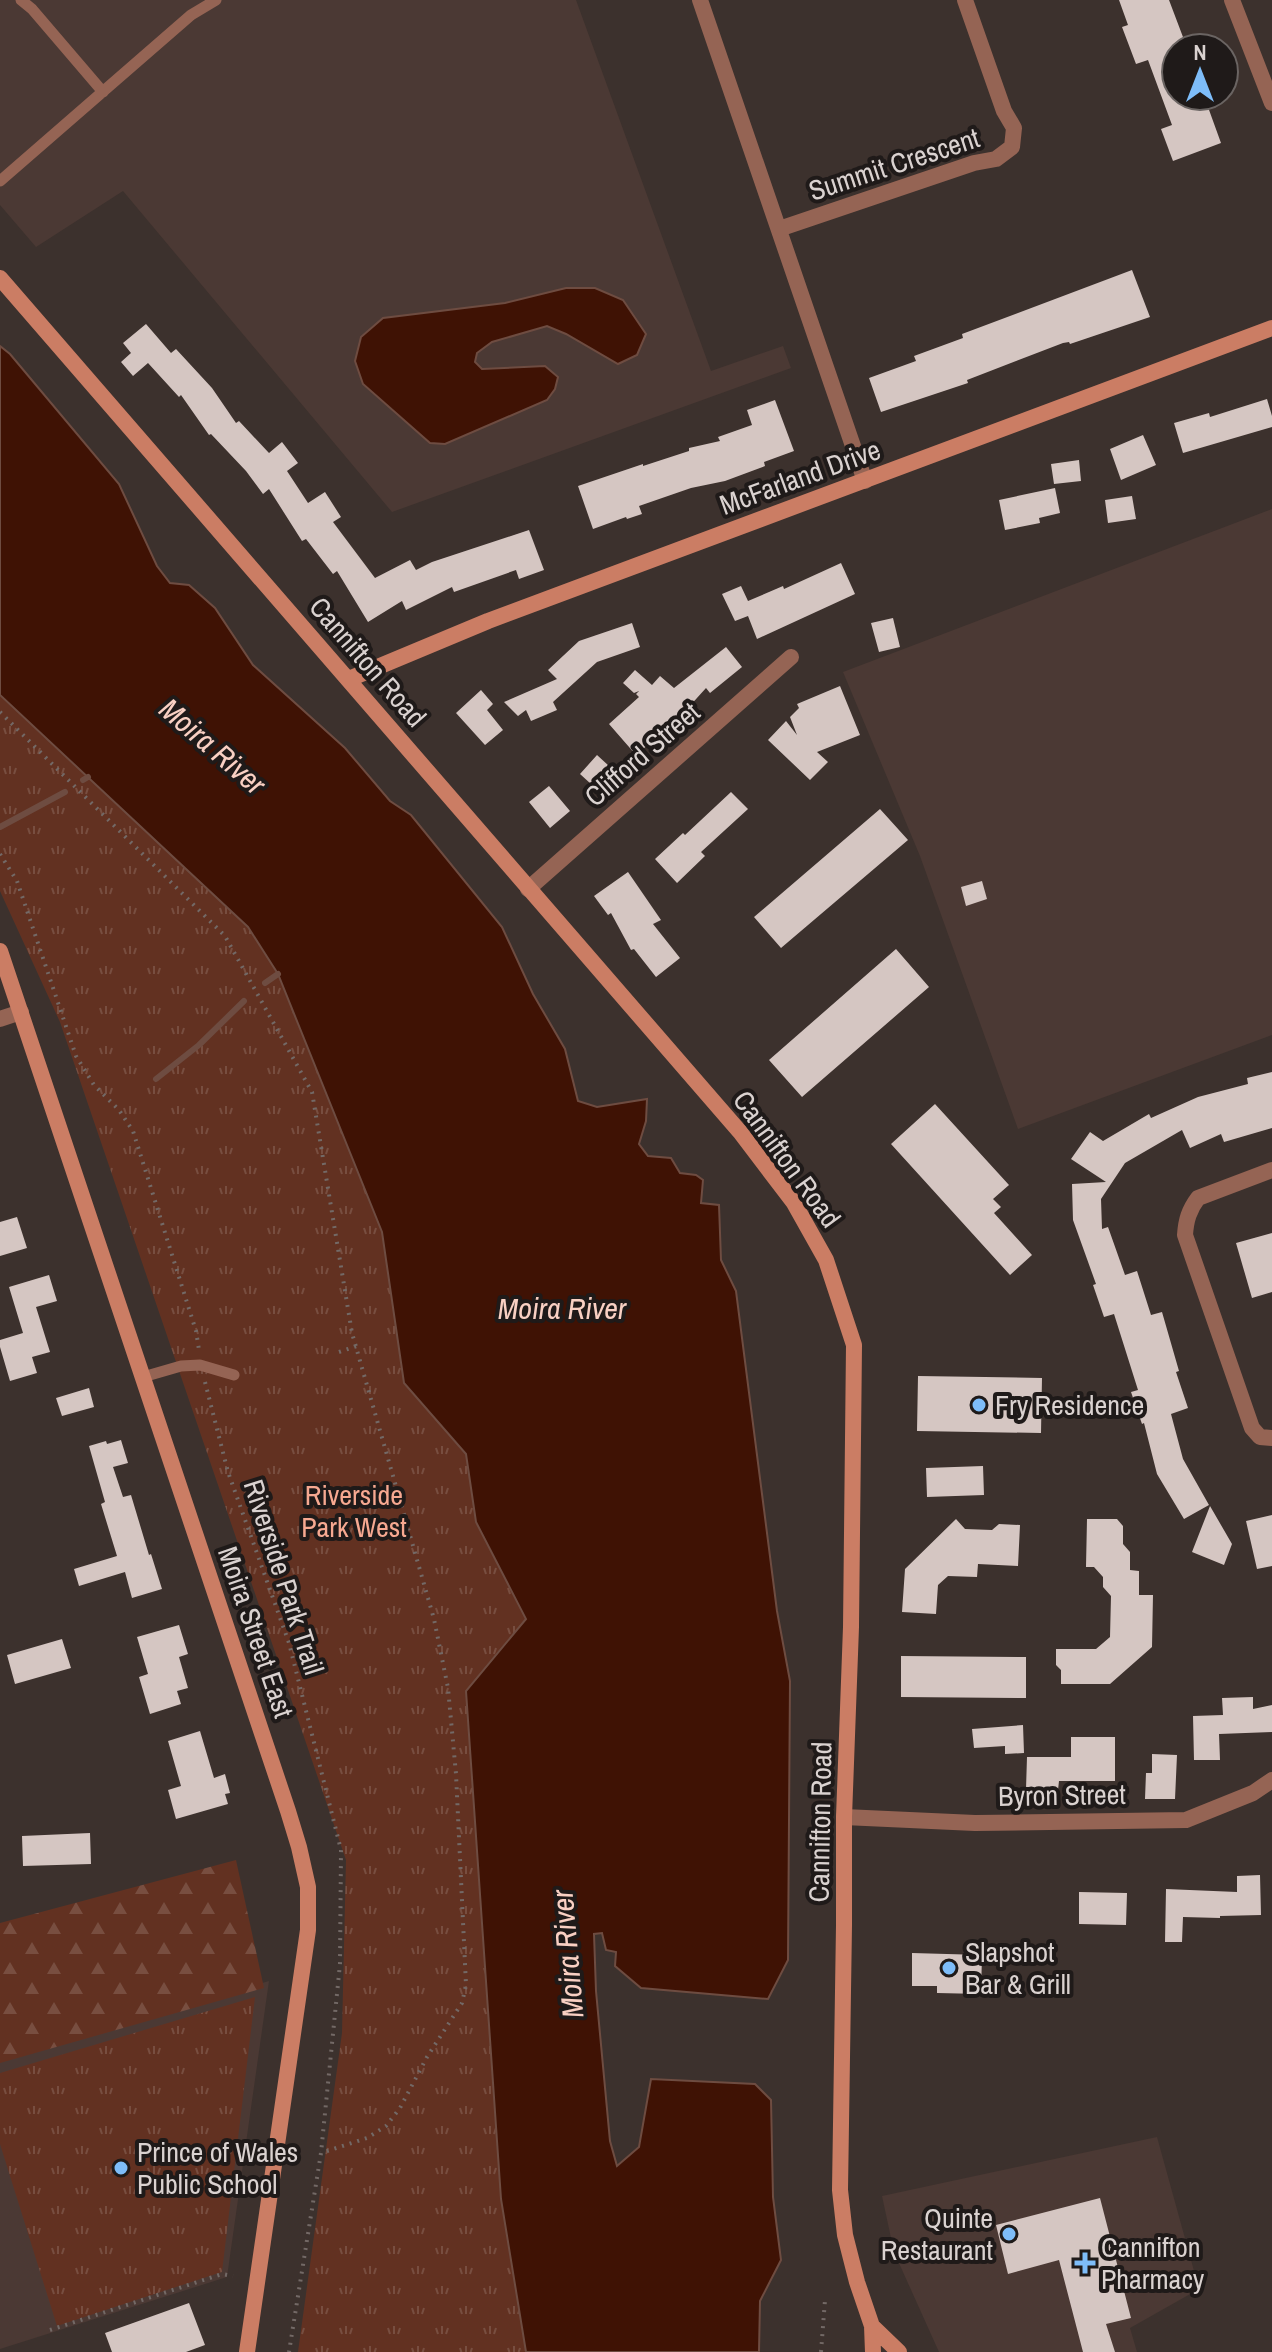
<svg xmlns="http://www.w3.org/2000/svg" width="1272" height="2352" viewBox="0 0 1272 2352" font-family="'Archivo Narrow',sans-serif">
<style>
.built{fill:#4b3934}
.grass{fill:url(#grass-tufts)}
.forest{fill:url(#forest-firs)}
.water{fill:#3f1204;stroke:#6e4c41;stroke-width:2}
.lines{fill:none;stroke-linecap:round;stroke-linejoin:round}
.stream{stroke:#6e4c41;stroke-width:6}
.building{fill:#d5c6c2}
.path{stroke:#736966;stroke-width:4;stroke-dasharray:2 6;stroke-linecap:butt}
.lane{stroke:#956454;stroke-width:11}
.street{stroke:#956454;stroke-width:16}
.secondary{stroke:#cb7d64;stroke-width:16}
.poi-dot{fill:#7ebdf9;stroke:#1f1a19;stroke-width:3}
.labels{text-anchor:middle;dominant-baseline:central;stroke-width:8;stroke-linejoin:round;paint-order:stroke}
.street-label{font-size:28px;fill:#dad2d0;stroke:#1f1a19}
.poi-label{font-size:28px;fill:#dad2d0;stroke:#1f1a19;text-anchor:start}
.park-label{font-size:28px;fill:#f7a991;stroke:#1f1a19}
.water-label{font-size:30px;font-style:italic;fill:#f9d0c3;stroke:#1f1a19}
</style>
<defs>
<pattern id="grass-tufts" width="24" height="20" patternUnits="userSpaceOnUse" patternTransform="scale(2)"><rect width="24" height="20" fill="#623121"/><path d="M3 7l-1-3M5 7V3M7 7l1-3M15 17l-1-3M17 17v-4M19 17l1-3" fill="none" stroke="#784e40"/></pattern>
<pattern id="forest-firs" width="22" height="20" patternUnits="userSpaceOnUse" patternTransform="scale(2)"><rect width="22" height="20" fill="#623121"/><path d="M5 1l3.5 6h-7zM16 11l3.5 6h-7z" fill="#784e40"/></pattern>
</defs>
<rect width="100%" height="100%" fill="#3c312d"/>
<!-- built -->
<path class="built" d="M0,0H576L711,371L783,346L791,368L392,512L123,191L36,247L0,205Z
M1272,509V1035L1018,1129L920,856L843,672Z
M269,1981L227,2277L0,2349V2060Z
M1157,2137L1199,2289L1130,2328L1137,2352H939L894,2252L882,2196Z"/>
<!-- grass -->
<path class="grass" d="M0,695L248,927L278,974L382,1232L404,1383L466,1454L476,1522L527,1619L466,1691L501,2199L526,2352H298L342,2033L346,1860L60,1022L0,891Z
M255,1997L222,2272L57,2326L0,2144V2073Z"/>
<!-- forest -->
<path class="forest" d="M236,1860L264,1988L0,2063V1923Z"/>
<!-- water -->
<path class="water" d="M566,288H595L623,300L646,334L637,355L618,364L566,334L547,326L492,342L477,353L475,362L482,369L545,366L558,377L555,389L547,400L445,444L430,443L363,384L355,361L361,337L383,318L505,303Z
M0,346L10,354L119,484L157,566L170,583L189,585L215,608L253,665L345,748L390,801L411,815L502,927L533,994L565,1049L578,1101L597,1107L647,1099L646,1121L639,1144L648,1156L671,1158L680,1173L696,1175L703,1180L701,1203L719,1205L721,1260L736,1291L777,1611L790,1681L788,1960L768,1999L641,1988L615,1966L616,1952L606,1950L602,1933L594,1934L596,1991L610,2141L617,2166L639,2147L651,2079L755,2084L771,2100L773,2197L781,2260L760,2301L759,2352H526L501,2199L466,1691L526,1619L476,1522L466,1454L404,1383L382,1232L278,974L248,927L0,695Z"/>
<g class="lines">
<!-- stream -->
<path class="stream" d="M83,780L88,777
M0,827L65,792
M265,983L278,974
M156,1079L199,1045L244,1001"/>
</g>
<!-- building -->
<path class="building" d="M1119,0H1169L1186,45L1176,48V96H1204L1221,143L1173,161L1161,129L1172,125L1148,60L1136,64L1122,27L1128,25Z
M1132,270L1150,317L1070,344L1069,342L1063,343L967,380L968,383L881,412L869,378L916,361L914,356L963,338L962,334Z
M146,324L171,353L176,349L212,388L236,423L239,421L269,453L282,442L298,463L287,471L308,503L325,492L341,517L333,522L375,578L410,560L416,570L432,562L529,530L544,570L519,579L516,570L454,592L452,587L406,610L402,601L368,622L337,571L333,574L306,539L302,541L269,489L263,494L246,471L211,434L209,435L181,395L179,397L148,363L133,376L121,362L131,353L123,343Z
M1267,399L1272,416V427L1183,453L1174,423L1209,413L1210,417Z
M775,400L794,451L764,462L765,466L725,481L691,488L639,506L642,514L627,519L626,517L593,529L578,486L643,464V466L689,451V448L720,441L718,437L752,425L747,410Z
M1143,435L1156,465L1121,480L1110,449Z
M1079,460L1081,481L1054,484L1051,464Z
M1055,488L1060,513L1039,518L1040,523L1005,530L999,500Z
M1132,496L1136,519L1108,523L1105,500Z
M841,563L855,594L757,639L748,616L735,621L722,594L741,586L748,601L783,586L784,589Z
M893,618L900,647L879,652L871,623Z
M632,623L640,647L597,662L553,702L557,710L531,721L526,710L518,716L504,702L557,679L548,670L579,641Z
M726,647L742,667L710,693L706,688L678,719L636,755L609,724L639,697L636,694L639,691L634,693L623,683L635,670L652,685L660,676L674,688Z
M840,686L860,735L817,752L828,762L810,780L768,740L786,721L797,735L790,717L799,708L797,704Z
M481,690L493,704L487,710L503,730L485,745L456,713Z
M597,755L609,766L591,784L580,774Z
M549,786L570,811L550,828L529,802Z
M731,792L748,809L701,852L705,856L677,883L655,859L683,833L685,835Z
M880,809L908,840L781,948L754,917Z
M628,872L661,920L653,924L680,958L656,977L634,949L631,950L611,913L608,915L594,896Z
M982,881L987,899L966,906L961,887Z
M896,949L929,987L802,1097L769,1060Z
M1272,1072V1128L1224,1142L1221,1134L1190,1148L1182,1130L1125,1163L1101,1199L1102,1229L1108,1227L1125,1275L1137,1271L1151,1315L1162,1312L1179,1371L1176,1372L1188,1408L1171,1414L1183,1459L1209,1505L1184,1519L1157,1474L1144,1423L1142,1424L1131,1392L1138,1390L1114,1314L1104,1317L1093,1285L1096,1284L1073,1220L1072,1184L1106,1182L1071,1159L1090,1132L1103,1141L1149,1114L1151,1118L1198,1097L1248,1084L1247,1078Z
M935,1104L1009,1185L993,1199L1001,1207L994,1213L1032,1255L1010,1275L891,1144Z
M17,1217L27,1248L0,1256V1222Z
M1272,1233V1292L1252,1298L1236,1243Z
M49,1275L57,1301L36,1307L50,1352L32,1357L37,1373L10,1381L0,1347V1340L23,1333L9,1287Z
M918,1376L1042,1378L1041,1433L917,1431Z
M89,1388L94,1407L62,1416L56,1398Z
M121,1440L128,1463L113,1467L123,1497L131,1495L149,1555L151,1554L162,1589L132,1598L125,1572L79,1586L74,1569L117,1556L101,1504L105,1502L89,1446L106,1441L107,1444Z
M983,1466L984,1495L927,1497L926,1468Z
M1210,1506L1232,1544L1224,1565L1192,1552Z
M1272,1515V1566L1257,1569L1246,1521Z
M956,1519L965,1529L992,1530L999,1524L1020,1525L1018,1566L978,1564L977,1577L948,1576L938,1585L936,1614L902,1612L905,1569Z
M1087,1519H1117L1123,1526V1544L1130,1552V1570L1139,1571V1595H1153L1152,1647L1110,1684H1061V1670L1056,1665V1649H1096L1110,1637L1111,1596L1103,1587V1577L1094,1567H1086Z
M179,1625L188,1654L179,1657L188,1688L177,1691L181,1704L150,1714L139,1677L148,1674L137,1637Z
M62,1639L71,1668L15,1684L7,1655Z
M901,1656L1026,1657V1698L901,1697Z
M1253,1697V1709L1272,1705V1732L1219,1734L1220,1760H1194L1193,1716L1223,1715L1222,1698Z
M1023,1725L1024,1753L1005,1754V1746L974,1748L972,1729Z
M200,1731L214,1778L225,1774L230,1793L225,1794L228,1804L176,1819L168,1790L181,1786L168,1741Z
M1071,1737H1115V1781H1059L1058,1790L1026,1789L1027,1757H1071Z
M1152,1754L1177,1755L1175,1799H1145L1146,1773H1152Z
M90,1833L91,1864L23,1866L22,1836Z
M1260,1875L1261,1915L1220,1916V1918L1183,1917L1182,1942H1165L1166,1889L1237,1892V1876Z
M1079,1892L1127,1893L1126,1925L1079,1924Z
M912,1953L982,1955L981,1994L937,1993V1986H912Z
M1100,2198L1131,2318L1106,2324L1115,2352H1083L1059,2260L1008,2274L996,2225Z
M189,2303L205,2345L186,2352H112L105,2333Z"/>
<g class="lines">
<!-- path -->
<path class="path" d="M0,712L225,936L312,1092L352,1333L434,1619L448,1688L456,1774L466,1985L462,2003L427,2057L400,2108L386,2126L367,2138L321,2153
M0,854L17,881L76,1056L94,1085L119,1110L133,1131L196,1331L199,1350
M339,1352L357,1346
M205,1382L228,1472L289,1643L341,1850L340,1964L321,2153L289,2352
M50,2330L222,2274L233,2276
M821,2352L825,2300"/>
<!-- lane -->
<path class="lane" d="M21,0L32,9L103,92
M0,181L191,15L216,0
M143,1377L181,1366L200,1365L234,1375"/>
<!-- street -->
<path class="street" d="M700,0L865,481
M1232,0L1272,103
M779,229L974,163L996,159L1012,147L1014,128L1004,111L965,0
M528,889L791,657
M0,1019L21,1012
M1272,1170L1198,1198C1189,1210 1186,1220 1185,1235L1252,1428L1260,1437L1272,1438
M844,1817L975,1823L1186,1820L1253,1793L1272,1780"/>
<!-- secondary -->
<path class="secondary" d="M0,278L740,1132L794,1203L826,1260L854,1345L851,1627L844,1817V1925L840,2190L845,2235L857,2282L872,2326L873,2352
M349,679L488,621L1272,328
M0,951L288,1811L299,1847L308,1887V1930L247,2352
M872,2326L899,2352"/>
</g>
<!-- markers -->
<g class="poi-dot">
<circle cx="979" cy="1405" r="8"/>
<circle cx="949" cy="1968" r="8"/>
<circle cx="121" cy="2168" r="8"/>
<circle cx="1009" cy="2234" r="8"/>
<path d="M1081 2251h8v8h8v8h-8v8h-8v-8h-8v-8h8z"/>
</g>
<g class="labels">
<!-- street labels -->
<g class="street-label">
<text transform="translate(894 164) rotate(-18)">Summit Crescent</text>
<text transform="translate(800 477) rotate(-20)">McFarland Drive</text>
<text transform="translate(368 662) rotate(49)">Cannifton Road</text>
<text transform="translate(642 754) rotate(-41)">Clifford Street</text>
<text transform="translate(787 1159) rotate(54)">Cannifton Road</text>
<text transform="translate(284 1577) rotate(72)">Riverside Park Trail</text>
<text transform="translate(256 1632) rotate(71)">Moira Street East</text>
<text transform="translate(1062 1795) rotate(-1)">Byron Street</text>
<text transform="translate(820 1822) rotate(-89)">Cannifton Road</text>
</g>
<!-- poi labels -->
<g class="poi-label">
<text x="995" y="1405">Fry Residence</text>
<text x="965" y="1952">Slapshot<tspan x="965" dy="32">Bar &amp; Grill</tspan></text>
<text x="137" y="2152">Prince of Wales<tspan x="137" dy="32">Public School</tspan></text>
<text x="993" y="2218" text-anchor="end">Quinte<tspan x="993" dy="32">Restaurant</tspan></text>
<text x="1101" y="2247">Cannifton<tspan x="1101" dy="32">Pharmacy</tspan></text>
</g>
<!-- park labels -->
<g class="park-label">
<text x="354" y="1495">Riverside<tspan x="354" dy="32">Park West</tspan></text>
</g>
<!-- water labels -->
<g class="water-label">
<text transform="translate(213 746) rotate(41)">Moira River</text>
<text x="562" y="1308">Moira River</text>
<text transform="translate(567 1954) rotate(-95)">Moira River</text>
</g>
</g>
<!-- north arrow -->
<g transform="translate(1200 72)"><circle r="38" fill="#1f1a19" stroke="#6a6462" stroke-width="2"/>
<path d="M0-6L14 30L0 20L-14 30Z" fill="#7ebdf9"/>
<text y="-12" font-size="22" font-weight="bold" text-anchor="middle" fill="#dad2d0">N</text>
</g>
</svg>
